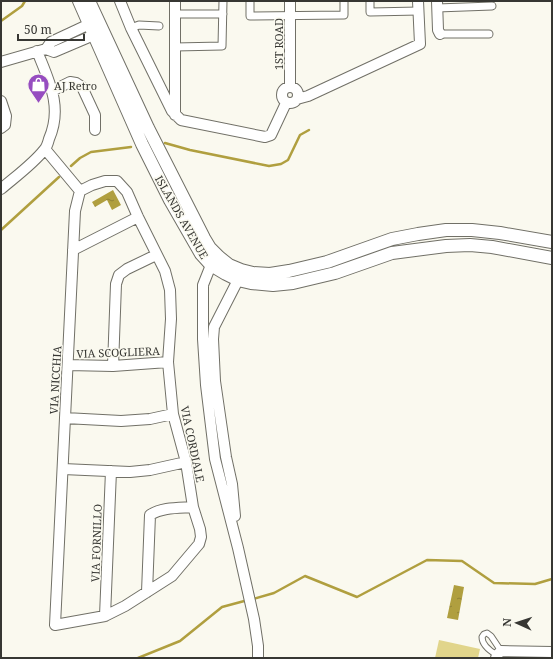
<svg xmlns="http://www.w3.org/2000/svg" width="553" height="659" viewBox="0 0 553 659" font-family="'Noto Serif',serif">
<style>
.pitch{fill:#e1d58b}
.water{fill:url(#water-ripples)}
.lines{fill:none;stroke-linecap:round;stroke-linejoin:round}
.stream{stroke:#b09f3f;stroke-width:2.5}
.service-casing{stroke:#717067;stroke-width:7}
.pedestrian-casing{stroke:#717067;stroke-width:9}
.minor-casing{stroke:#717067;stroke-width:12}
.tertiary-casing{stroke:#717067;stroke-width:14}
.service{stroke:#fff;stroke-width:5}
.pedestrian{stroke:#fff;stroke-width:7}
.minor{stroke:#fff;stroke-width:10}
.tertiary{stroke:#fff;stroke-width:12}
.labels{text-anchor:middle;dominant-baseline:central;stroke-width:3;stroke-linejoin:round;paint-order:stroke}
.street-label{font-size:11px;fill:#373733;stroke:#faf9ef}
.poi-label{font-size:11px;fill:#373733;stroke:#faf9ef;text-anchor:start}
</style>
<defs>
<pattern id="water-ripples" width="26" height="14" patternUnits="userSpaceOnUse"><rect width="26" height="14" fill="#b09f3f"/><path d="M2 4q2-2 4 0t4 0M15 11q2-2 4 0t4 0" fill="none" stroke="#908235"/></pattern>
</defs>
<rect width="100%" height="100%" fill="#faf9ef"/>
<!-- pitch -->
<path class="pitch" d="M439,640L480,649L478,658H435Z"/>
<!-- water -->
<path class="water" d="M113,190L121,205L112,210L107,200L95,207L92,202Z
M454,585L464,587L458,620L447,618Z"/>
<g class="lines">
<!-- stream -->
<path class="stream" d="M1,21L22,6L25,1
M165,143L190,150L269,166L281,164L288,160L300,135L309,130
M71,166L80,158L91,152L131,147
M1,230L59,177
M253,599L274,593L305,576L357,597L427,560L462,561L494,583L535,584L552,579
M138,658L180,641L222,607L248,600"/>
<defs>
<path id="service" d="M497,655C490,651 482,645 482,637L484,634L487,633L491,636L501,651"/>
<path id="pedestrian" d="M250,1V16L344,15V1
M370,1V12L419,11
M437,8L492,6
M175,14H223
M131,28L139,25L159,26
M440,34H489
M175,47L222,46L223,1"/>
<path id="minor" d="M120,1L131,28L172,111L181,120L265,137L271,135L286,103
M175,1V115
M290,1V87
M437,1L438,30L440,34
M46,49L51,42L96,21
M1,62L46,49L54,52L101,32
M282 95a8 8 0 1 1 16 0a8 8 0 1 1-16 0Z
M52,91L70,82L76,83L82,87L95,115V130
M297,99L308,96L420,44L418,1
M1,101L6,116L5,125L1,128
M45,149L80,191
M105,181H117L127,192L138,217L165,271L170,290L171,319L168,362L173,414L186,462L193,507L200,529L201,537L199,544L172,576L125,606L105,616L55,625L75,211L80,191L92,185Z
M1,189C15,177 33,164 44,150C47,147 48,143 49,139C63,107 49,81 37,51
M73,250L138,217
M216,260L211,265L203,285V339L206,385L215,459L238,548L254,619L258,646V658
M68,365L113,366L168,362
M113,366L116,284L119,275L127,269L156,255
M65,418L121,421L150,419L173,414
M63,469L130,472L150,470L186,462
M235,516L232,484L226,457L215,381L213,339L214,327L238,280L240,274
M147,592L150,515C162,507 179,508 193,507
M105,616L111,471
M496,658L497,655L501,651L552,652"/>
<path id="tertiary" d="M79,1L142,144L170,200L201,254L211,265L226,274L238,280L251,283L273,285L293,283L335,273L392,253L446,246L470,245L492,247L552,258
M89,1L148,128L204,238L210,248L219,257L229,265L241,270L253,273L270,274L289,271L327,262L392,239L418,234L446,230H472L500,233L552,242"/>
</defs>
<!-- service casing -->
<use href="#service" class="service-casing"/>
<!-- pedestrian casing -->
<use href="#pedestrian" class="pedestrian-casing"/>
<!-- minor casing -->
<use href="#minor" class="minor-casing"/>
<!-- tertiary casing -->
<use href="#tertiary" class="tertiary-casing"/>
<!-- service -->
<use href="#service" class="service"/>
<!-- pedestrian -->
<use href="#pedestrian" class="pedestrian"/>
<!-- minor -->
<use href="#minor" class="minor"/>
<!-- tertiary -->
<use href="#tertiary" class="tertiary"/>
</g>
<!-- icons -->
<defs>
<symbol id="shop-pin" viewBox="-11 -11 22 30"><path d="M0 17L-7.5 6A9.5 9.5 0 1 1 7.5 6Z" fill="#964dc0" stroke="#faf9ef"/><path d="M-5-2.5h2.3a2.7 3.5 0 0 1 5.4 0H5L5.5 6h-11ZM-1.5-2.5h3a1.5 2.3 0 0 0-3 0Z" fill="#fff"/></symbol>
</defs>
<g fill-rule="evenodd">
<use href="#shop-pin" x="26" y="72" width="25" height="34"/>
</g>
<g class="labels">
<!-- street labels -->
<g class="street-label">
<text transform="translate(278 44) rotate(-90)">1ST ROAD</text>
<text transform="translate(182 217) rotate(60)">ISLANDS AVENUE</text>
<text transform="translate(118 352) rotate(-2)">VIA SCOGLIERA</text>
<text transform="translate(55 380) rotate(-87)">VIA NICCHIA</text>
<text transform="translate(193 444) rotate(78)">VIA CORDIALE</text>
<text transform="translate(96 543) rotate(-88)">VIA FORNILLO</text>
</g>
<!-- poi labels -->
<g class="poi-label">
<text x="54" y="85">AJ Retro</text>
</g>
</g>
<!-- border -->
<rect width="553" height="659" fill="none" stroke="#373733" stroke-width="4"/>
<!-- north arrow -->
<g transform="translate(517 623) rotate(273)" stroke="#faf9ef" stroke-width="3" paint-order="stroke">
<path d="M0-3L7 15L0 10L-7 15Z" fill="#373733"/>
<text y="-6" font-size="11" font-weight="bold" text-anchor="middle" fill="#373733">N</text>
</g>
<!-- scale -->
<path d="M18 34v6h66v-6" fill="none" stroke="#373733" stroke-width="2"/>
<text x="24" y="34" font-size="12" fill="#373733" stroke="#faf9ef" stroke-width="3" paint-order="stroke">50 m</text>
</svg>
